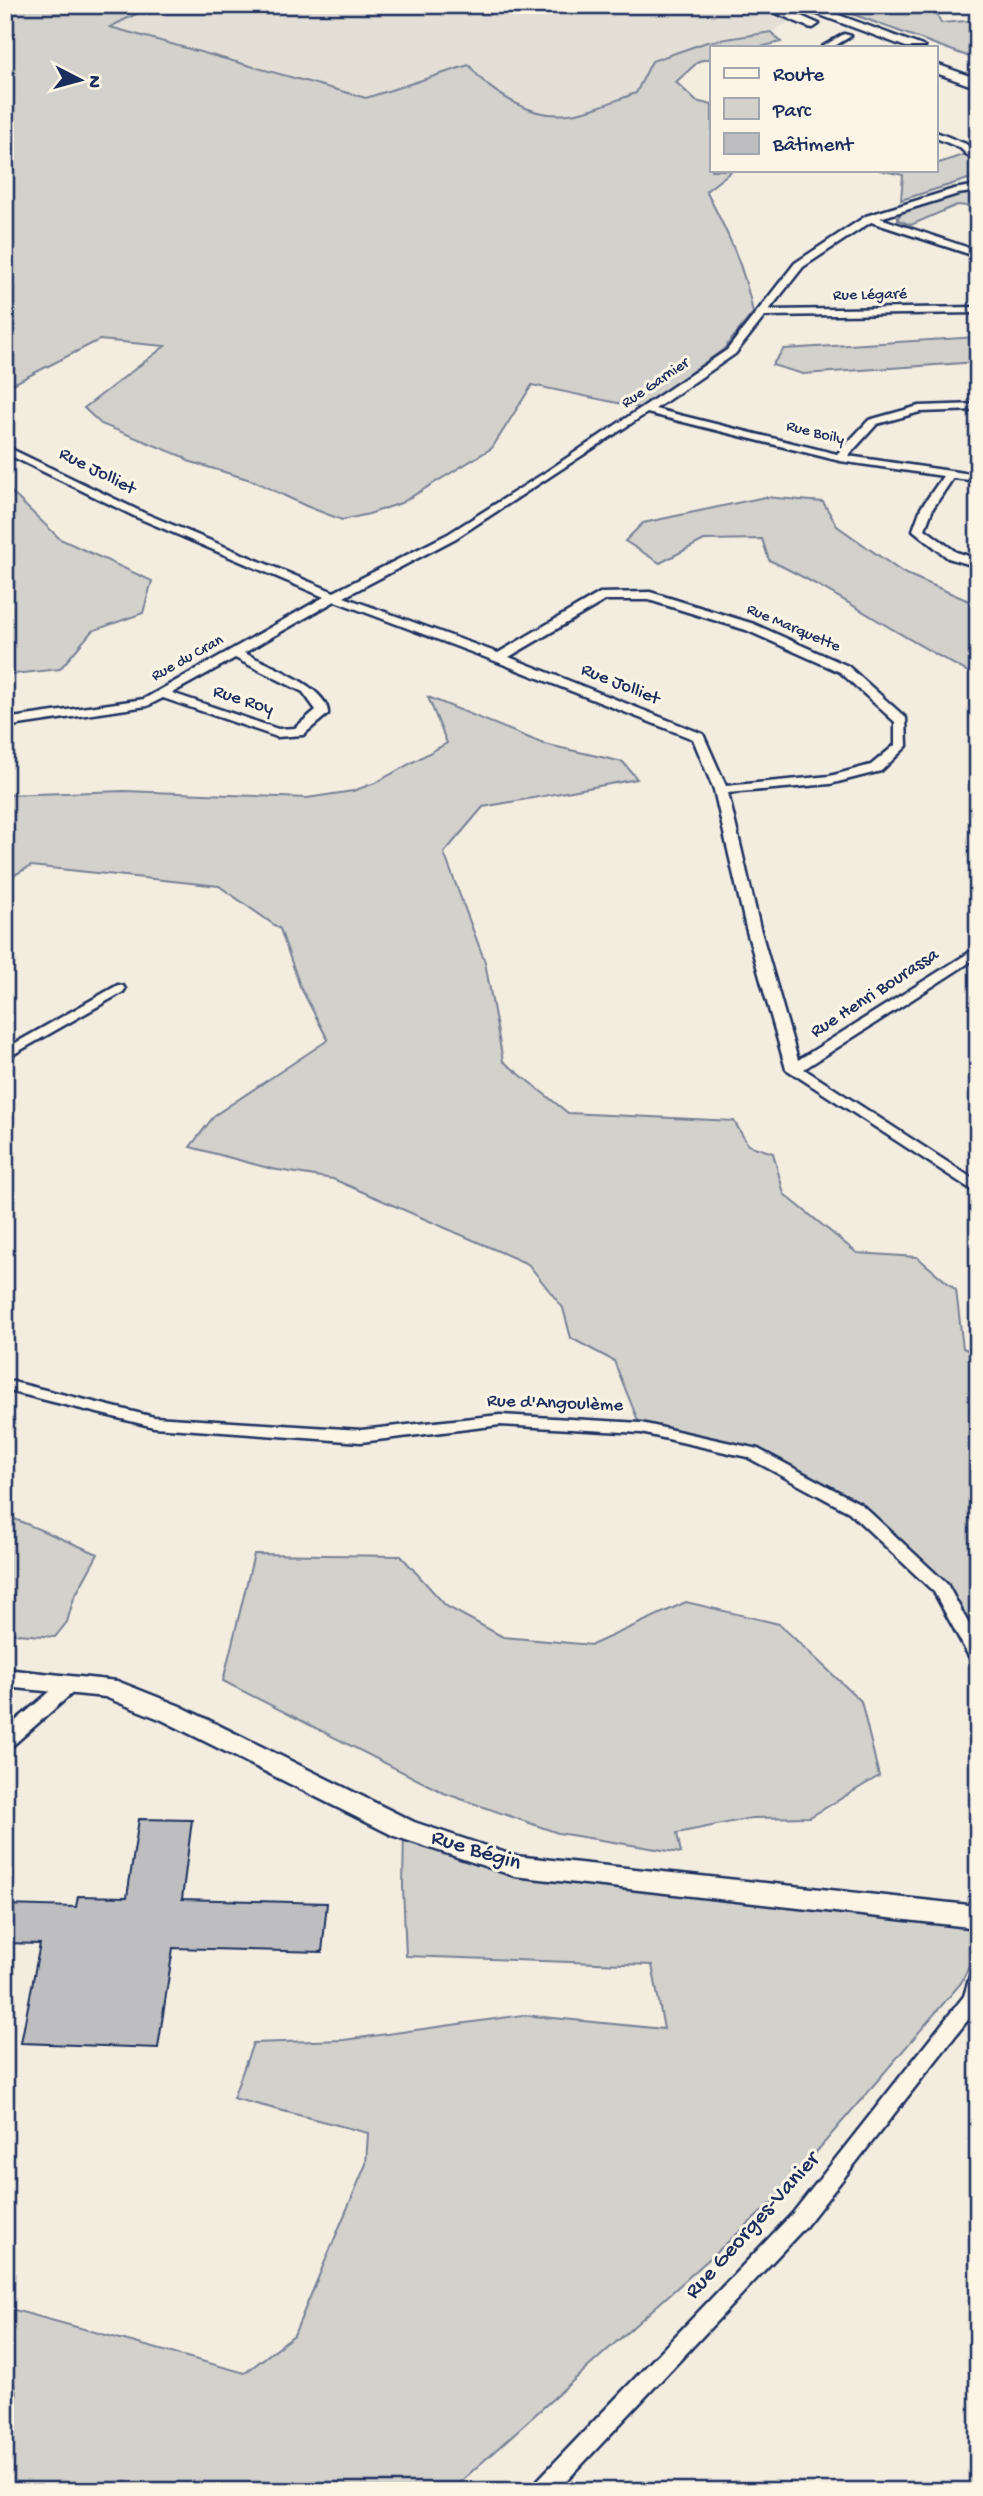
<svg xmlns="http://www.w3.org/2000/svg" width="983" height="2496" viewBox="0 0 983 2496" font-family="'Gochi Hand',sans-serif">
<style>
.built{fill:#e3dfd6}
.green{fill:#d3d1cc;stroke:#778095;stroke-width:2}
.building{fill:#bebec0;stroke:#1b2f5e;stroke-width:2}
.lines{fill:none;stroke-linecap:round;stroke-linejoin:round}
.street-casing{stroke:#1b2f5e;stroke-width:5}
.secondary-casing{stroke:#1b2f5e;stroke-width:5}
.street{fill:#fcf5e5;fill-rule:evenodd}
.secondary{fill:#fcf5e5;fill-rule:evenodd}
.labels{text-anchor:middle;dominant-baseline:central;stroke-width:6;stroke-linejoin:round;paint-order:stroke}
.far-street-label{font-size:16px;fill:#1b2f5e;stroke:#fcf5e5}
.street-label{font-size:19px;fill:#1b2f5e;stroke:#fcf5e5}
.near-street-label{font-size:23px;fill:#1b2f5e;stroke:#fcf5e5}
</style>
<rect width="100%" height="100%" fill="#f3ede0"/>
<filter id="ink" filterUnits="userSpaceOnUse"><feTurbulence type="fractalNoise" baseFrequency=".0143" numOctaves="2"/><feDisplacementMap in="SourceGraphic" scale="14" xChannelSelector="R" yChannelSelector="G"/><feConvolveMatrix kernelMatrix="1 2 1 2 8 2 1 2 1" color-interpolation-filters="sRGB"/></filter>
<g filter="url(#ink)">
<!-- built -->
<path class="built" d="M154,5H756L795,19L771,32L707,42L636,93L581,113L552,116L531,112L488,88L469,65L366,98L109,27Z"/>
<!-- green -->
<path class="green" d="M5,5H154L110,27L366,98L469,65C484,84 493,91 515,103C559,127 592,109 636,93L652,61L707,42L771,32L781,42L760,47H712V58L699,61L676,82L696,101L712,105V170H733L706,191C727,231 745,268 753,313L724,349L641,408L532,385L492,448L401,503L369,514L342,520L306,506L254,481L188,461L184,457L101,424L84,408L165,346L99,340L5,388Z
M856,5L878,11L935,10L941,23L978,20V60L844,11Z
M966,154L978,165V176L901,200L903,175L879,170H936V164Z
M978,190V207L957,205L911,225L898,220V217L903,212L949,196Z
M978,337V362L803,374L772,365L784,349Z
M5,486L60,539L152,581L143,613L92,631L60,669L5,675Z
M765,497L823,502L837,526L902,572L978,605V677C906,641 841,594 769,560L762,539L704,540L660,563L625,541L643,523Z
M428,697L544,744L623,762L637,779L483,807L444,853L485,962L503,1061L568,1113L734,1121L748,1145L773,1153L784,1194L857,1253L917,1257L956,1290L963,1348L978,1354V1658L941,1588L855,1508L752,1453L641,1428L614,1361L571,1338L563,1308L528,1264L333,1179L272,1169L190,1147L215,1115L328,1040L300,986L280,929L219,886L31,866L5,880V795L124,791L307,798L353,791L375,783L447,743Z
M5,1515L98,1554L74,1598L67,1622L55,1637L5,1633Z
M254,1554L401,1556L446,1606L503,1637L592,1645L686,1602L779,1624L861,1701L879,1776L810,1817L751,1818L677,1833L681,1853L558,1833L444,1793L223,1681Z
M404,1829L514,1866L978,1920V1948L961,1983L776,2199L450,2491H5V2386L16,2393L5,2344L7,2308L245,2373L294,2335L366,2164L368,2133L233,2098L253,2043L344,2040L523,2015L664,2029L652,1965L406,1956L403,1887Z"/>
<!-- building -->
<path class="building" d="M139,1819L192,1820L182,1899L327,1903L322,1952L173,1948L158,2048L21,2043L40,1944L5,1943V1905L76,1907L78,1896L127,1897Z"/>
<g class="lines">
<defs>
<path id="street" d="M844,34L851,36L833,47H822Z
M936,132L966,144L978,156V165L960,148L936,138Z
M978,185V191L958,194L880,218L978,251V257L871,222L803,267L769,310L978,307V313L765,316L735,354L655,409L837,454L869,420L919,406L978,404V410L920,412L877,424L848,456L978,475V481L953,478L933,508L925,529L956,552L978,559V567L948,558L913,530L921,508L943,476L840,461L647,413L456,538L344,597L498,653L600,593L650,592L754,624L848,666L906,718L907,746L881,771L830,784L728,793L760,928L798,1060L978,947V957L804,1069L978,1182V1194L786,1069L746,928L714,790L693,739L495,661L335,601L244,653C265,663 330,688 328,714L303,735L277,737L163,698L147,706L5,727V719L144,699L324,597L136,517L5,453V446L144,513L334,592L448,534L546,472L727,350L795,263L866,216L954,189ZM606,600H649L746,630L840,672L895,722V745L871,765L830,776L726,786L703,734L509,657ZM235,658L303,692L316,710L295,728L278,729L172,693Z
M118,985L123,986L125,989L123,992L5,1059V1049Z
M5,1380L154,1417L361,1430L500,1415L641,1423L758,1449L861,1504L947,1584L978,1641V1664L972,1662L934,1592L849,1512L747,1457L641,1433L500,1425L361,1442L154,1427L5,1390Z
M72,1677L78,1678L81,1683L78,1688L12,1746L5,1748V1730L66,1678Z
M978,1970V2007L806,2226L557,2491H531L534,2484L792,2214L964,1996L971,1973Z"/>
<path id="secondary" d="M758,5H776L819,24L813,28L808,27Z
M793,5H812L925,47H906Z
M936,64L978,79V88L936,73Z
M5,1669L117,1681L180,1706L414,1822L515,1856L978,1906V1928L514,1876L394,1836L162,1720L105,1697L5,1687Z"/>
</defs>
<!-- street casing -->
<use href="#street" class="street-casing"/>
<!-- secondary casing -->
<use href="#secondary" class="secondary-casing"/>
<!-- street -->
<use href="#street" class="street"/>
<!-- secondary -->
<use href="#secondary" class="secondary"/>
</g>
</g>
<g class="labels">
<!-- far-street labels -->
<g class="far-street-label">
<text transform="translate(870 296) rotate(-1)">Rue Légaré</text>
<text transform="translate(656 384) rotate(-34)">Rue Garnier</text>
<text transform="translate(815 434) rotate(14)">Rue Boily</text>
<text transform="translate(793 629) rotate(23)">Rue Marquette</text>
<text transform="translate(188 659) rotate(-29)">Rue du Cran</text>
</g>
<!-- street labels -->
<g class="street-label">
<text transform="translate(97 472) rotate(27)">Rue Jolliet</text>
<text transform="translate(620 685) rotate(22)">Rue Jolliet</text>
<text transform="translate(243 701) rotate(18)">Rue Roy</text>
<text transform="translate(875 994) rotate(-33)">Rue Henri Bourassa</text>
<text transform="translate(555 1404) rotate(2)">Rue d'Angoulème</text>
</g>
<!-- near-street labels -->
<g class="near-street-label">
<text transform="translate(476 1851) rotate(17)">Rue Bégin</text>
<text transform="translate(753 2226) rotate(-48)">Rue Georges-Vanier</text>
</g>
</g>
<!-- margin -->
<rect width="983" height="2496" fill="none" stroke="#fcf5e5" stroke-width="28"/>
<rect x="14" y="14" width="955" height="2468" fill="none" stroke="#1b2f5e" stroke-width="2.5" filter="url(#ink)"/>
<!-- legend -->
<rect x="710" y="46" width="228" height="126" fill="#fcf5e5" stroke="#a2a6af" stroke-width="2"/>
<rect x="724" y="68" width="35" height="10" fill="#fcf5e5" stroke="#a2a6af" stroke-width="2"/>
<text x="773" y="80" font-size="21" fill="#1b2f5e">Route</text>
<rect x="724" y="98" width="35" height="21" fill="#d3d1cc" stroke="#a2a6af" stroke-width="2"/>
<text x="773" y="116" font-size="21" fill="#1b2f5e">Parc</text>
<rect x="724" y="133" width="35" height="21" fill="#bebec0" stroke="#a2a6af" stroke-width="2"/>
<text x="773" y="150" font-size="21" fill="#1b2f5e">Bâtiment</text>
<!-- north arrow -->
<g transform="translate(80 80) rotate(96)" stroke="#fcf5e5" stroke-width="5" paint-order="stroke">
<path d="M0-5L12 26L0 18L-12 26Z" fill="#1b2f5e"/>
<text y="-10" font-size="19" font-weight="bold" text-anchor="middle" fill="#1b2f5e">N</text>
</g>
</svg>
